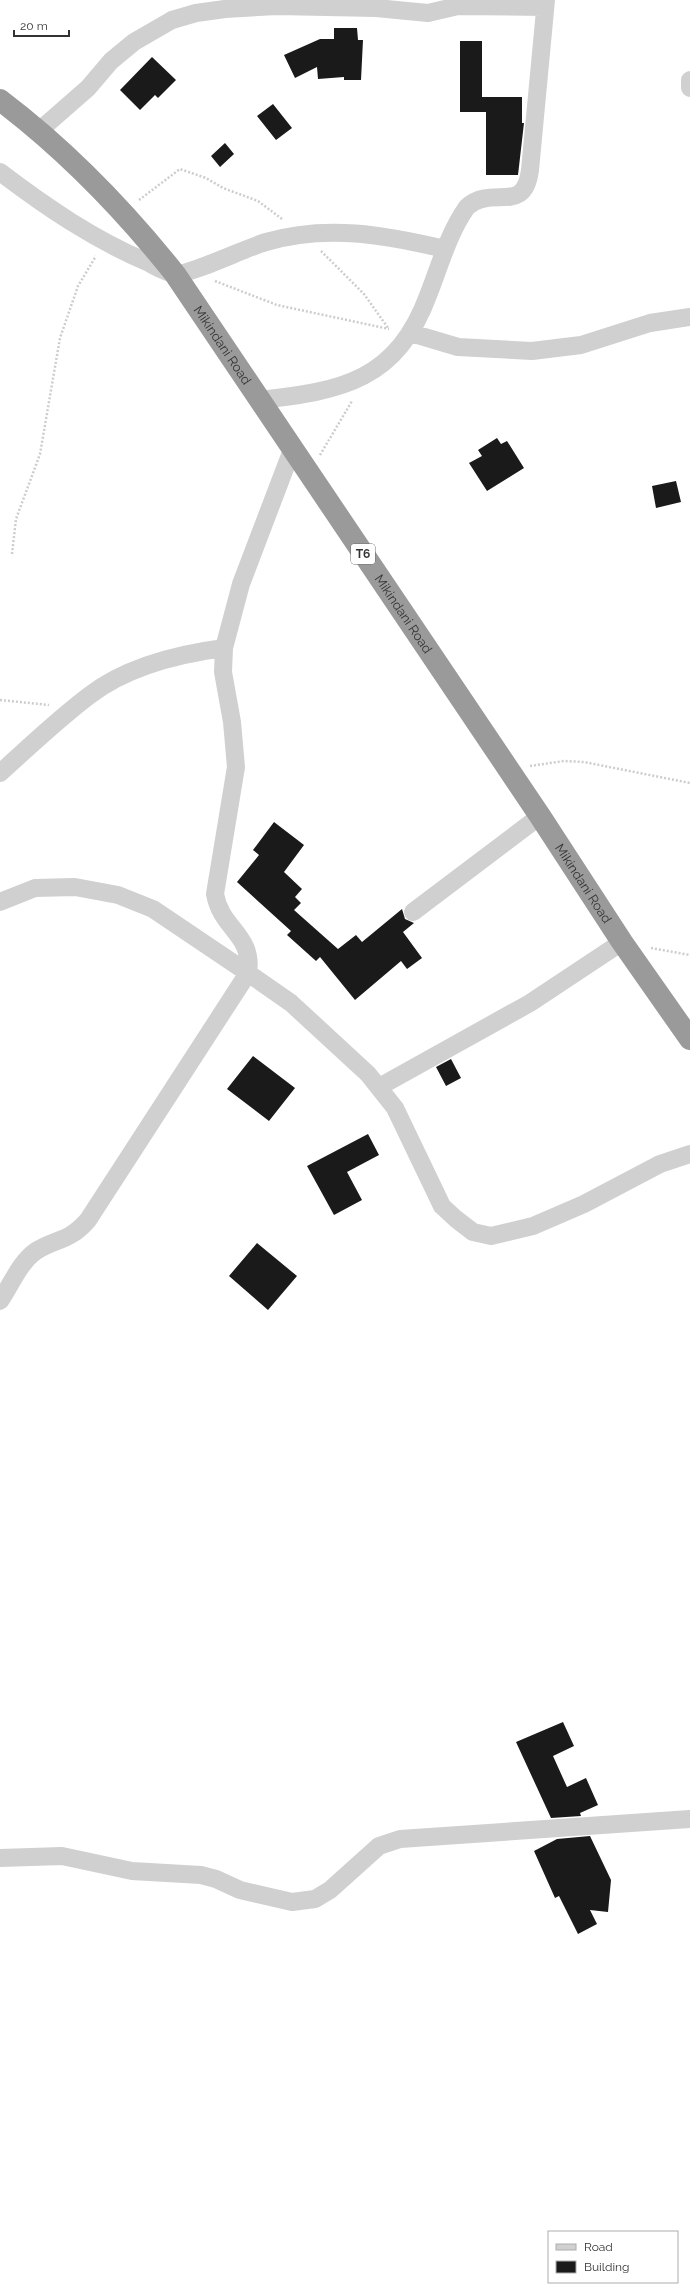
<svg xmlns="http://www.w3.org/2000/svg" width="690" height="2295" viewBox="0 0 690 2295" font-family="Raleway,sans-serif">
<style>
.building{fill:#1a1a1a}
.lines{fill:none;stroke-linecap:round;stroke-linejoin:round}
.path{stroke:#cdcdcd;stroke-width:2.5;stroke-dasharray:2 2;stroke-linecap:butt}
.street{stroke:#d0d0d0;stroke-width:18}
.highway{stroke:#9a9a9a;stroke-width:22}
.labels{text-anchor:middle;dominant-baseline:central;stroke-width:4;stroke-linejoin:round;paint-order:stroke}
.shield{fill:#fff;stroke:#707070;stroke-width:1}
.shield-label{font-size:12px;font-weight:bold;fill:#333}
.street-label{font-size:13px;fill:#333;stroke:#fff}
</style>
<rect width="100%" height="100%" fill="#fff"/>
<!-- building -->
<path class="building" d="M334,28H357L358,40H363L361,80H344V77L318,79L317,67L295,78L284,55L320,39H334Z
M460,41H482V97H522V123H524L518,175H486V112H460Z
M152,57L176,80L158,98L155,95L140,110L120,90Z
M273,104L292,128L276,140L257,116Z
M225,143L234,154L220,167L211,156Z
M497,438L501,444L507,441L524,468L487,491L469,463L482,456L478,450Z
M676,481L681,502L656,508L652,486Z
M274,822L304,845L284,872L302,889L295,897L301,903L294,910L338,949L356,935L362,942L402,909L405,919L414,923L403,932L422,958L407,969L401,961L355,1000L320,957L316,961L287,935L291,931L237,882L259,855L253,850Z
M253,1056L295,1088L269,1121L227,1089Z
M451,1059L461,1078L446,1086L436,1067Z
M368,1134L379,1155L347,1172L362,1200L334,1215L307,1166Z
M257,1243L297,1276L268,1310L229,1276Z
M563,1722L574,1746L553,1756L567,1787L586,1778L598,1805L580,1813L581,1816L551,1818L516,1742Z
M590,1836L611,1880L608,1912L590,1910L597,1924L578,1934L559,1896L555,1898L534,1851L557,1839Z"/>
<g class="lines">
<!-- path -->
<path class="path" d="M139,200L180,169L206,178L223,188L258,201L282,219
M321,251L364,294L388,328
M215,281L277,305L389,329
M320,455L352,401
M12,554L16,519L40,454L60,338L78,286L96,256
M0,700L49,705
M530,766L564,761L584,762L690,783
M651,948L690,955"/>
<!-- street -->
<path class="street" d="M690,80V88
M40,130L88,88L111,61L134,42L172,20L196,13L225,9L277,6L376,8L428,13L458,6L545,7
M0,172C46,207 93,239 147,262C155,266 166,273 175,274C187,276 248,247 266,242C327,224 385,235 445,249
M411,333L458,347L532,351L581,345L650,323L690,317
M259,400C342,391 397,381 429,293C440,265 449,232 467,207C493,184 524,216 530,170L546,0
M0,773C29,747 58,719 90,695C128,666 178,654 224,648
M0,902L35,888L75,887L118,895L153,909L248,973L291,1003L368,1074L395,1108L442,1206L456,1219L473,1232L491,1236L533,1226L584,1204L660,1164L690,1154
M413,912L540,816
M379,1087L530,1003L622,942
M0,1301C11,1285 20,1262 36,1251C57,1238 69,1242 88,1220L248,973C254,935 221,929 215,894L236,767L232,722L223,672L224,648L241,584L292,450
M0,1858L62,1856L132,1871L201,1875L216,1879L240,1890L292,1902L315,1899L330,1890L379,1846L400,1839L690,1819"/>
<!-- highway -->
<path class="highway" id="s1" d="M0,100C66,150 124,210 175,274L540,816L622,942L690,1039"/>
</g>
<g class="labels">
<!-- shield labels -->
<rect class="shield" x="351" y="544" width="24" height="20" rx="3"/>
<g class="shield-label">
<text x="363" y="554">T6</text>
</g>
<!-- street labels -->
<g class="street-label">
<text stroke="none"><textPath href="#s1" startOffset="333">Mikindani Road</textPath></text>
<text stroke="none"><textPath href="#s1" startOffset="657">Mikindani Road</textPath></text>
<text stroke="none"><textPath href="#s1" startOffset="981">Mikindani Road</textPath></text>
</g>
</g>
<!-- legend -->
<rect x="548" y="2231" width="130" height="52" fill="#ffffff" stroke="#adadad"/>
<rect x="556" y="2244" width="20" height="6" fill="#d0d0d0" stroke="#adadad"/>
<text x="584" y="2251" font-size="12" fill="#333333">Road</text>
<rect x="556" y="2261" width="20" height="12" fill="#1a1a1a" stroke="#adadad"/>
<text x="584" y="2271" font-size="12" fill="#333333">Building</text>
<!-- scale -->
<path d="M14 30v6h55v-6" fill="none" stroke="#333333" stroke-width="2"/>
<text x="20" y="30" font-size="12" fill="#333333" stroke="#ffffff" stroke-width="3" paint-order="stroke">20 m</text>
</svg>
